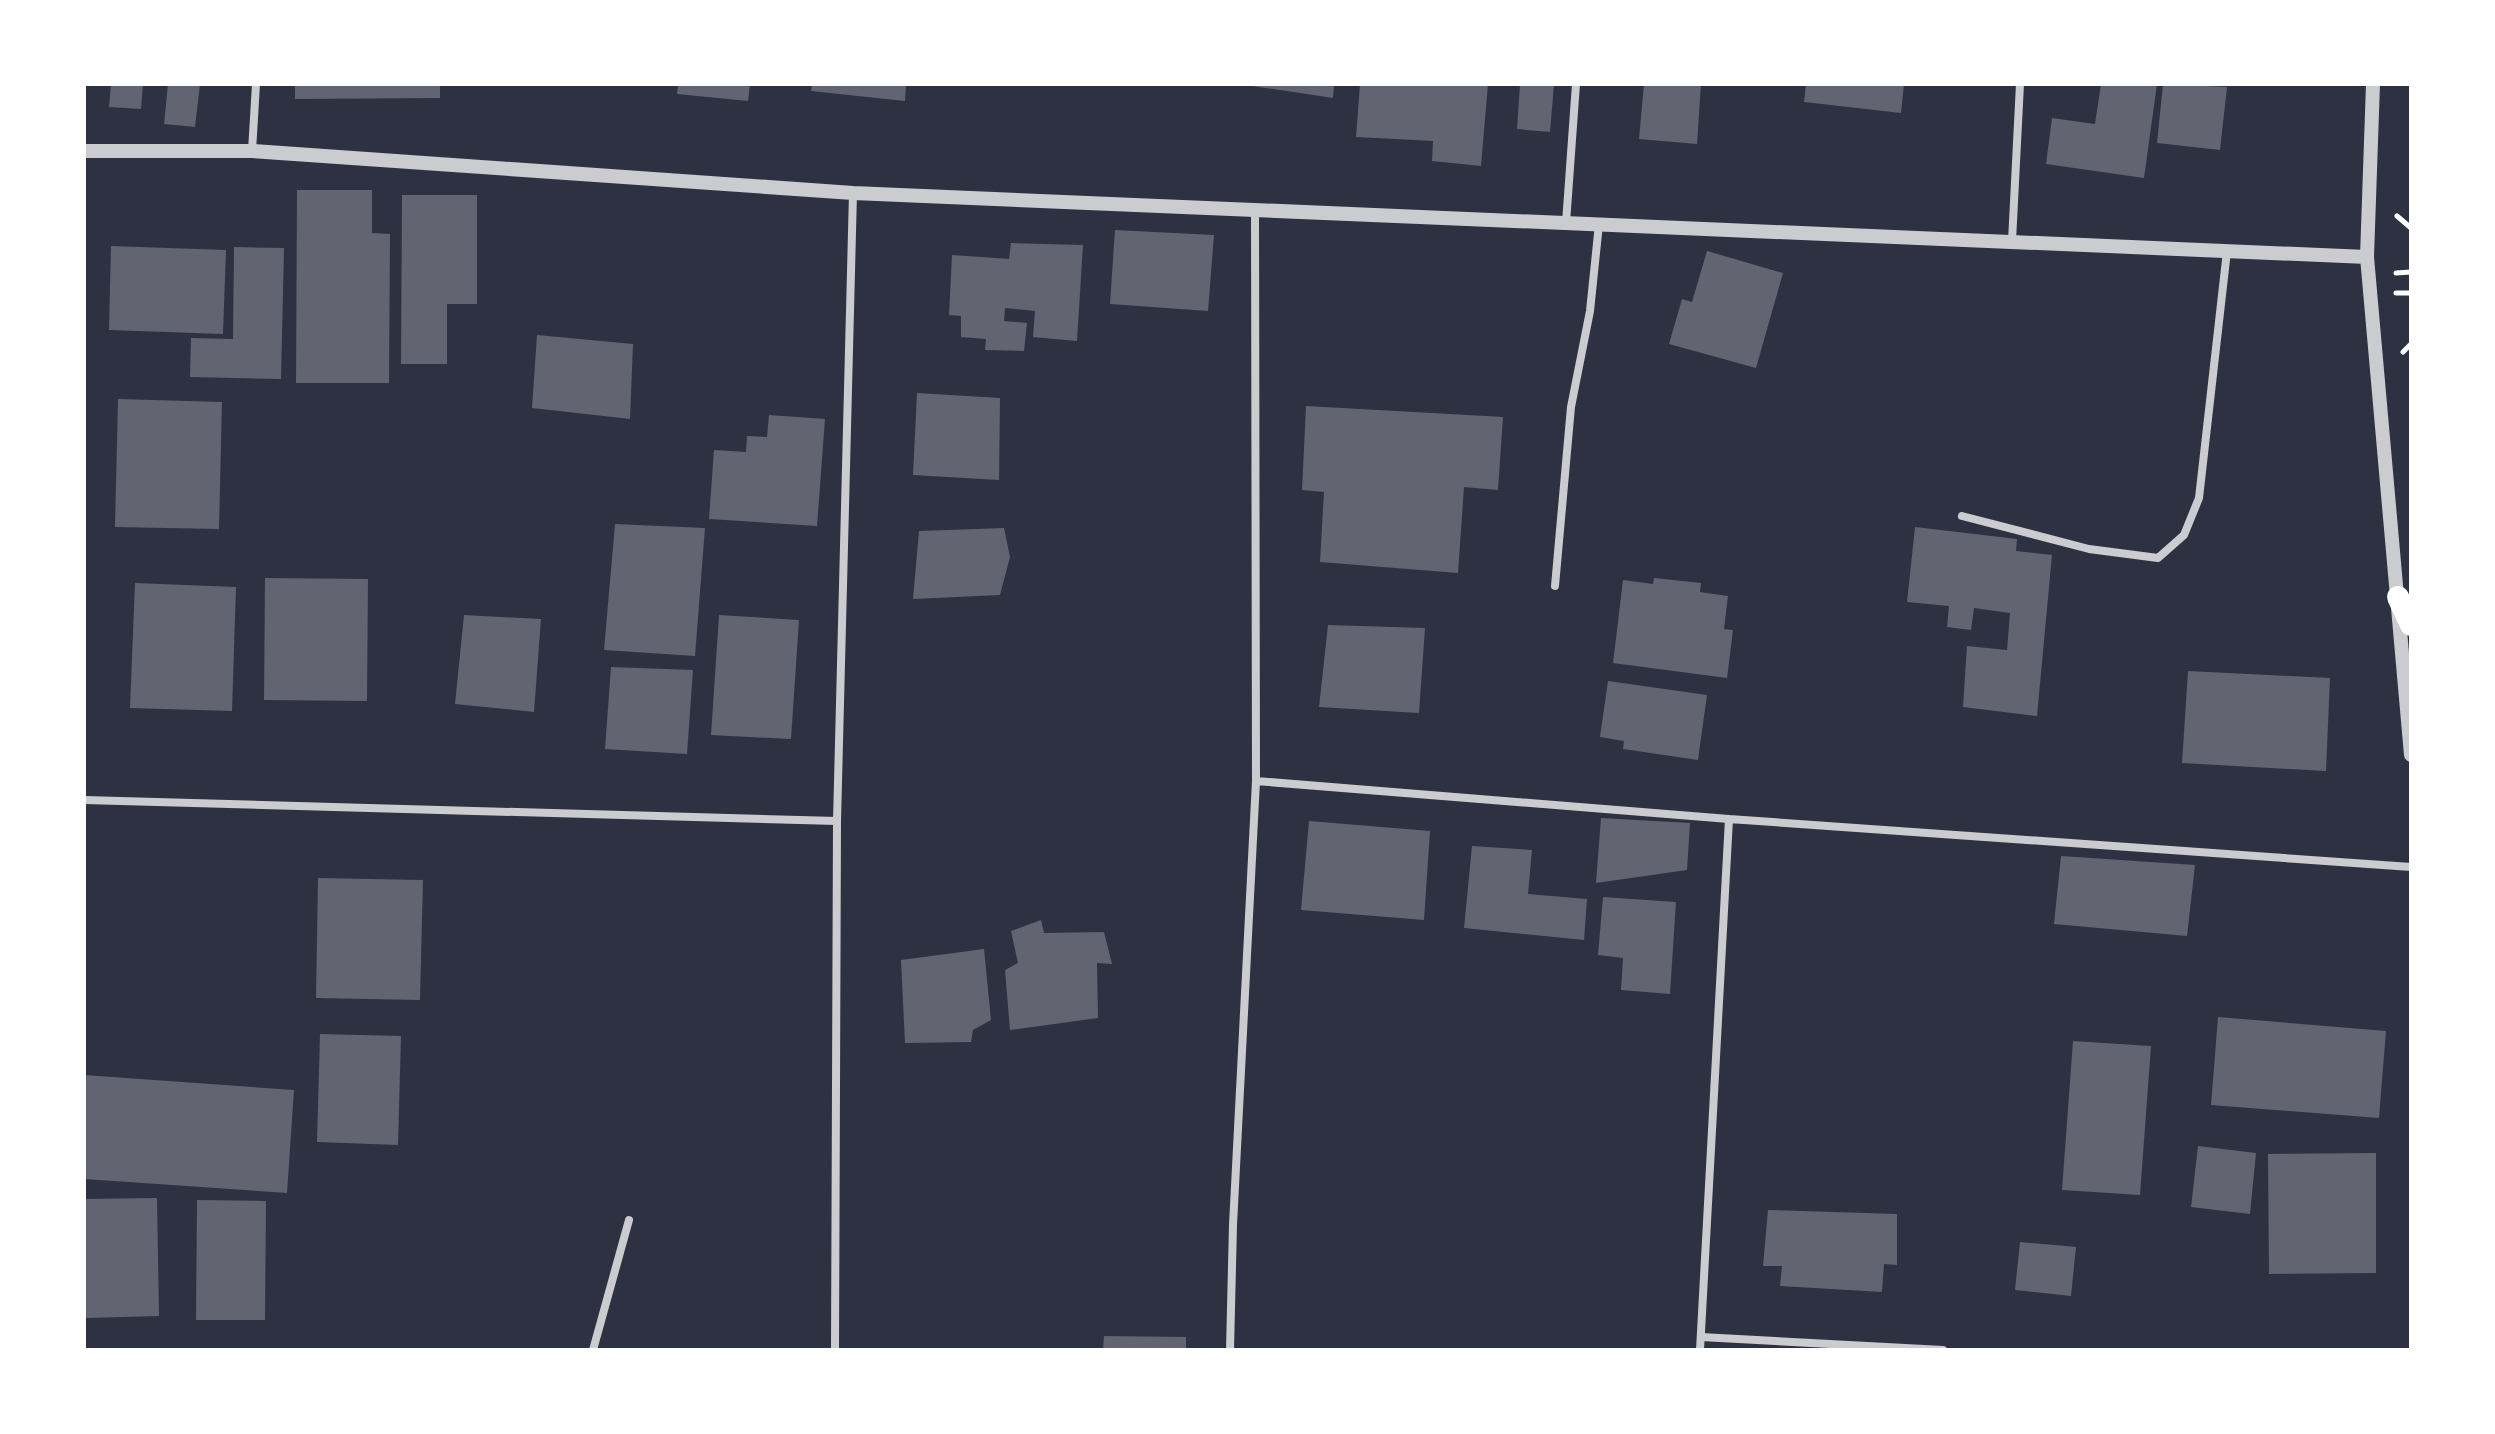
<svg xmlns="http://www.w3.org/2000/svg" width="2495" height="1434" viewBox="0 0 2495 1434" font-family="'Titillium Web',sans-serif">
<style>
.building{fill:#626471}
.lines{fill:none;stroke-linecap:round;stroke-linejoin:round}
.path{stroke:#fff;stroke-width:5}
.minor{stroke:#caccd0;stroke-width:8}
.tertiary{stroke:#caccd0;stroke-width:14}
.trunk{stroke:#fff;stroke-width:22}
</style>
<rect width="100%" height="100%" fill="#2d3142"/>
<!-- building -->
<path class="building" d="M111,84H143L141,109L109,107Z
M168,84H200L195,127L164,124Z
M295,84H440V98L295,99Z
M678,84H750L748,101L677,94Z
M812,84H906L905,101L811,91Z
M1239,84H1334L1333,98Z
M1360,84H1488L1481,166L1432,161L1433,141L1356,137Z
M1520,84H1554L1550,132L1517,129Z
M1644,84H1701L1697,144L1639,139Z
M1806,84H1904L1901,113L1804,102Z
M2101,84H2157L2144,178L2046,164L2052,118L2095,124Z
M2163,84L2227,87L2220,150L2157,143Z
M297,190H372V233L390,234L389,383H296Z
M402,195H477V304H447V364H401Z
M1115,230L1214,235L1208,311L1110,304Z
M1011,243L1083,245L1077,341L1033,337L1035,311L1005,308L1004,321L1027,323L1024,351L985,350L986,339L961,337V316L949,315L952,255L1009,259Z
M111,246L226,250L223,334L109,330Z
M234,247L284,248L281,379L190,377L191,338L233,339Z
M1707,251L1783,273L1756,368L1669,344L1682,299L1692,302Z
M537,335L633,344L630,419L532,408Z
M917,393L1000,398L999,480L913,475Z
M118,399L222,402L219,529L115,527Z
M1306,406L1503,417L1498,490L1464,487L1458,573L1320,562L1324,492L1302,490Z
M769,415L825,419L817,526L709,519L714,450L746,452L747,436L767,437Z
M615,524L705,528L695,656L604,650Z
M1915,527L2017,539L2016,551L2052,555L2037,716L1963,707L1967,646L2007,650L2010,613L1974,608L1971,630L1947,627L1949,606L1907,602Z
M1004,528L1010,557L1000,595L913,599L919,531Z
M265,578L368,579L367,701L264,700Z
M1654,578L1701,583L1700,592L1728,596L1724,629L1733,630L1727,678L1613,663L1623,580L1653,584Z
M135,583L236,587L232,711L130,708Z
M464,615L541,619L534,712L455,704Z
M719,615L799,620L791,739L711,735Z
M1328,625L1425,628L1419,713L1319,707Z
M611,667L693,670L687,754L605,749Z
M2188,671L2330,678L2326,771L2182,763Z
M1608,681L1707,695L1698,760L1623,749L1624,741L1600,737Z
M1601,818L1690,823L1687,870L1596,883Z
M1309,821L1430,831L1424,920L1301,910Z
M1472,846L1532,850L1528,894L1587,899L1584,940L1464,928Z
M2061,856L2195,865L2187,936L2054,924Z
M318,878L423,880L420,1000L316,998Z
M1603,897L1676,902L1670,994L1621,990L1623,958L1598,955Z
M1041,920L1044,933L1104,932L1112,964L1097,963L1098,1018L1010,1030L1005,970L1018,963L1011,931Z
M984,949L991,1020L973,1030L971,1042L905,1043L901,960Z
M2218,1017L2386,1031L2379,1118L2211,1105Z
M320,1034L401,1036L398,1145L317,1142Z
M2073,1041L2151,1046L2140,1195L2062,1190Z
M84,1075L294,1090L287,1193L84,1179Z
M2198,1146L2256,1153L2250,1214L2191,1207Z
M2376,1153V1273L2269,1274L2268,1154Z
M157,1198L159,1316L86,1318L84,1199Z
M197,1200L266,1201L265,1320H196Z
M1768,1210L1897,1214V1265L1884,1264L1882,1292L1780,1286L1782,1266H1763Z
M2020,1242L2076,1247L2071,1296L2015,1290Z
M1104,1336L1186,1337V1350H1103Z"/>
<g class="lines">
<!-- path -->
<path class="path" d="M2397,216L2411,228
M2396,273L2411,272
M2396,293H2411
M2403,352L2411,344"/>
<!-- minor -->
<path class="minor" d="M252,151L256,84
M1566,223L1576,84
M2012,241L2020,84
M1962,516L2089,549L2158,558L2184,535L2199,498L2227,251
M1555,586L1571,407L1590,311L1599,224
M1256,781L1729,819L1700,1350
M84,800L837,821L853,193
M1729,819L2411,867
M1701,1337L1943,1350
M593,1350L629,1220
M835,1350L837,821
M1230,1350L1233,1225L1256,781L1255,210"/>
<!-- tertiary -->
<path class="tertiary" d="M2373,84L2367,257L2411,755
M84,151H252L853,193L2367,257"/>
<!-- trunk -->
<path class="trunk" d="M2398,597L2411,625"/>
</g>
<!-- border -->
<rect width="2495" height="1434" fill="none" stroke="#ffffff" stroke-width="172"/>
</svg>
